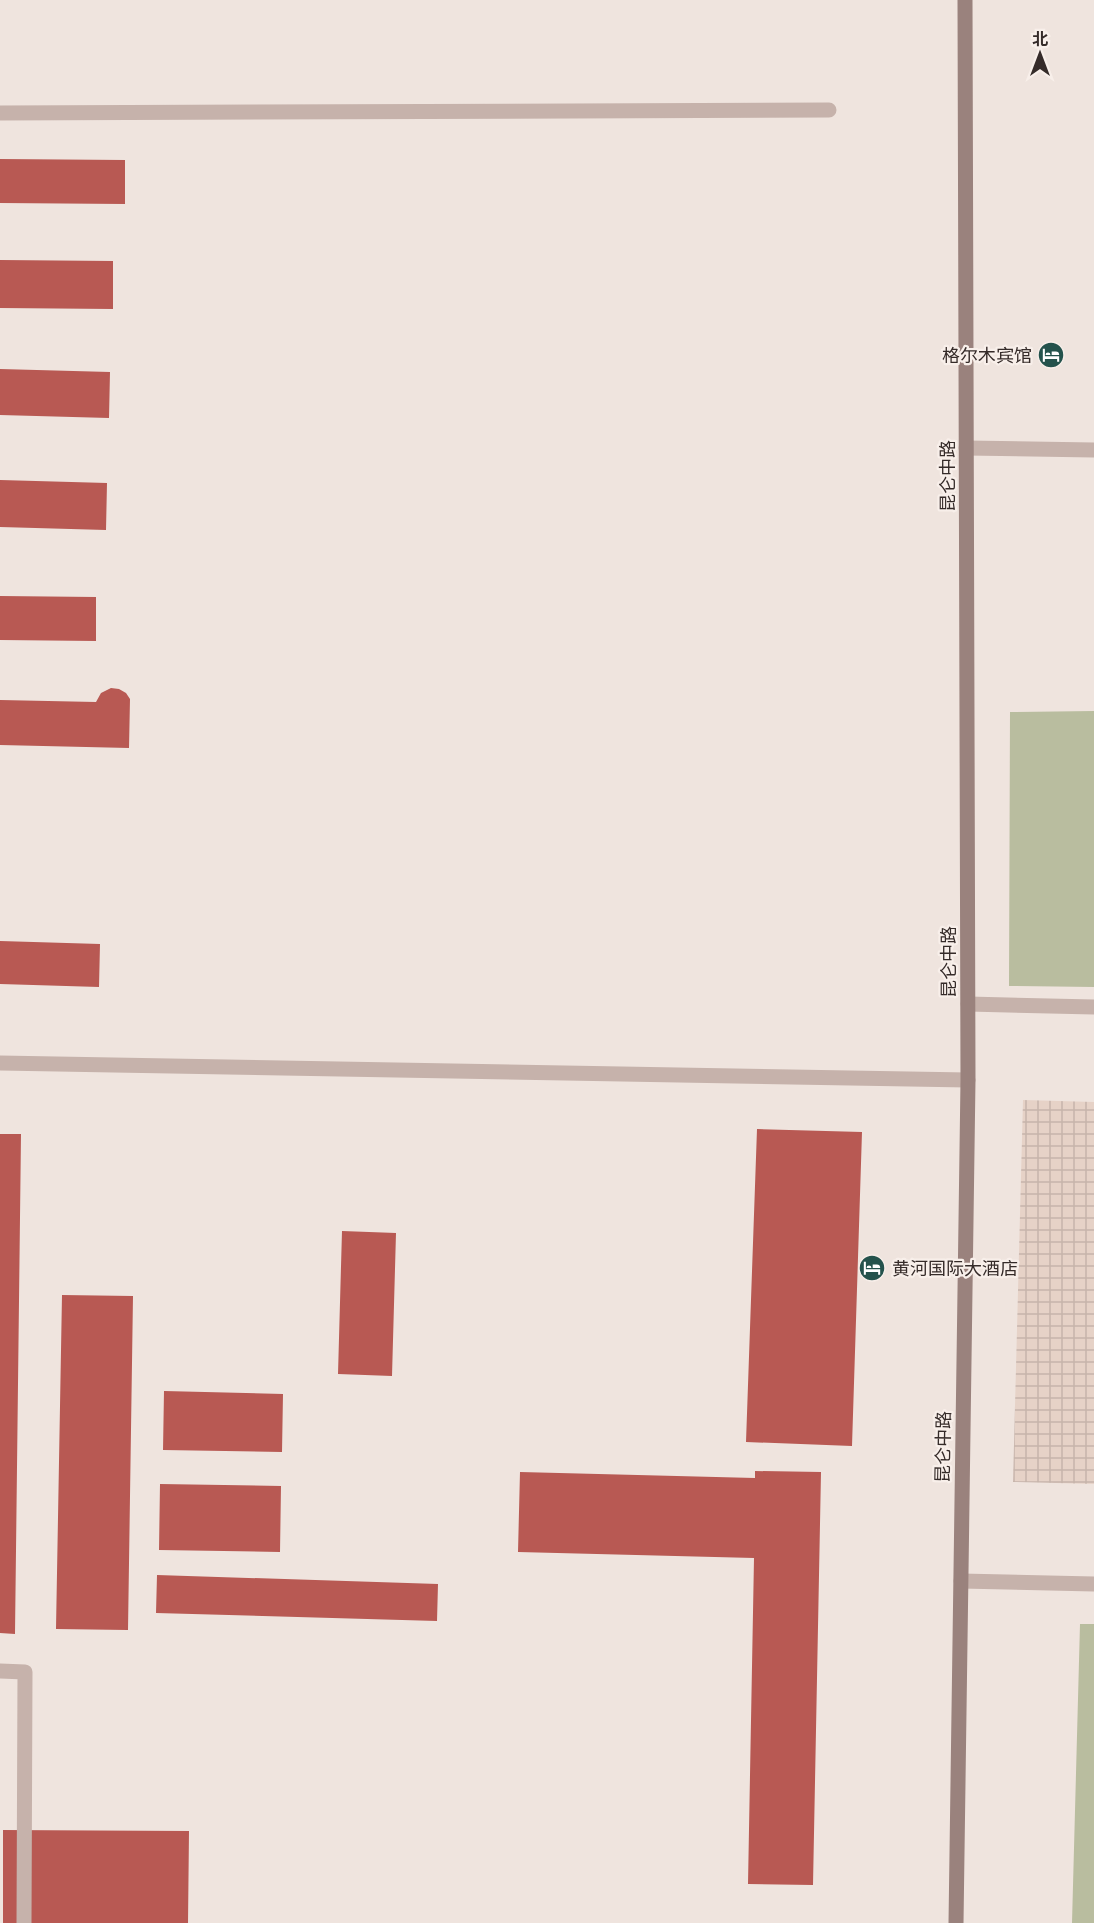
<svg xmlns="http://www.w3.org/2000/svg" width="1094" height="1923" viewBox="0 0 1094 1923" font-family="'DejaVu Sans','Noto Sans SC',sans-serif">
<style>
.park{fill:#b9bd9f}
.plaza{fill:url(#plaza-grid)}
.building{fill:#b85953}
.lines{fill:none;stroke-linecap:round;stroke-linejoin:round}
.service{stroke:#c6b2ab;stroke-width:15}
.minor{stroke:#c6b2ab;stroke-width:15}
.secondary{stroke:#9a827d;stroke-width:15}
.labels{text-anchor:middle;dominant-baseline:central;stroke-width:4.5;stroke-linejoin:round;paint-order:stroke}
.poi-label{font-size:18px;fill:#352b29;stroke:#f8efea;text-anchor:end}
.street-label{font-size:18px;fill:#352b29;stroke:#f8efea}
</style>
<defs>
<pattern id="plaza-grid" width="8" height="8" patternUnits="userSpaceOnUse" patternTransform="scale(1.5)"><rect width="8" height="8" fill="#e6d2c7"/><path d="M0 4h8M4 0v8" fill="none" stroke="#c6b4ab"/></pattern>
</defs>
<rect width="100%" height="100%" fill="#efe4de"/>
<!-- park -->
<path class="park" d="M1094,711V987L1009,986L1010,712Z
M1080,1624H1094V1923H1072Z"/>
<!-- plaza -->
<path class="plaza" d="M1023,1100L1094,1102V1484L1013,1482Z"/>
<!-- building -->
<path class="building" d="M0,159L125,160V204L0,203Z
M0,260L113,261V309L0,308Z
M0,369L110,372L109,418L0,415Z
M0,480L107,483L106,530L0,527Z
M0,596L96,597V641L0,640Z
M111,688L119,689L126,693L130,699L129,748L0,745V700L96,702L101,693Z
M0,941L100,944L99,987L0,984Z
M757,1129L862,1132L852,1446L746,1442Z
M0,1134H21L15,1634L0,1633Z
M342,1231L396,1233L392,1376L338,1374Z
M62,1295L133,1296L128,1630L56,1629Z
M164,1391L283,1394L282,1452L163,1450Z
M755,1471L821,1472L813,1885L748,1884L754,1558L518,1552L520,1472L755,1478Z
M160,1484L281,1486L280,1552L159,1550Z
M157,1575L438,1584L437,1621L156,1613Z
M3,1830L189,1831L188,1923H3Z"/>
<g class="lines">
<!-- service -->
<path class="service" d="M0,113L829,110
M0,1671L25,1672L24,1923"/>
<!-- minor -->
<path class="minor" d="M966,448L1094,450
M968,1004L1094,1007
M0,1063L968,1080
M961,1581L1094,1584"/>
<!-- secondary -->
<path class="secondary" d="M956,1923L968,1080L965,0"/>
</g>
<!-- icons -->
<defs>
<symbol id="hotel-disc" viewBox="-11 -11 22 22"><circle r="9.5" fill="#24524c" stroke="#f8efea"/><path d="M-6-4.5h1.5V1H6V5H4.5V3h-9V5H-6ZM-4 0a1.8 1.8 0 1 1 3.6 0ZM.5 0V-2.5h3Q6-2.5 6 0Z" fill="#fff"/></symbol>
</defs>
<g fill-rule="evenodd">
<use href="#hotel-disc" x="1036" y="340" width="30" height="30"/>
<use href="#hotel-disc" x="857" y="1253" width="30" height="30"/>
</g>
<g class="labels">
<!-- poi labels -->
<g class="poi-label">
<text x="1032" y="355">格尔木宾馆</text>
<text x="892" y="1268" text-anchor="start">黄河国际大酒店</text>
</g>
<!-- street labels -->
<g class="street-label">
<text transform="translate(947 476) rotate(-90)">昆仑中路</text>
<text transform="translate(948 962) rotate(-90)">昆仑中路</text>
<text transform="translate(943 1447) rotate(-89)">昆仑中路</text>
</g>
</g>
<!-- north arrow -->
<g transform="translate(1040 54)" stroke="#f8efea" stroke-width="4.5" paint-order="stroke">
<path d="M0-4.5L10 22L0 15L-10 22Z" fill="#352b29"/>
<text y="-9" font-size="16" font-weight="bold" text-anchor="middle" fill="#352b29">北</text>
</g>
</svg>
